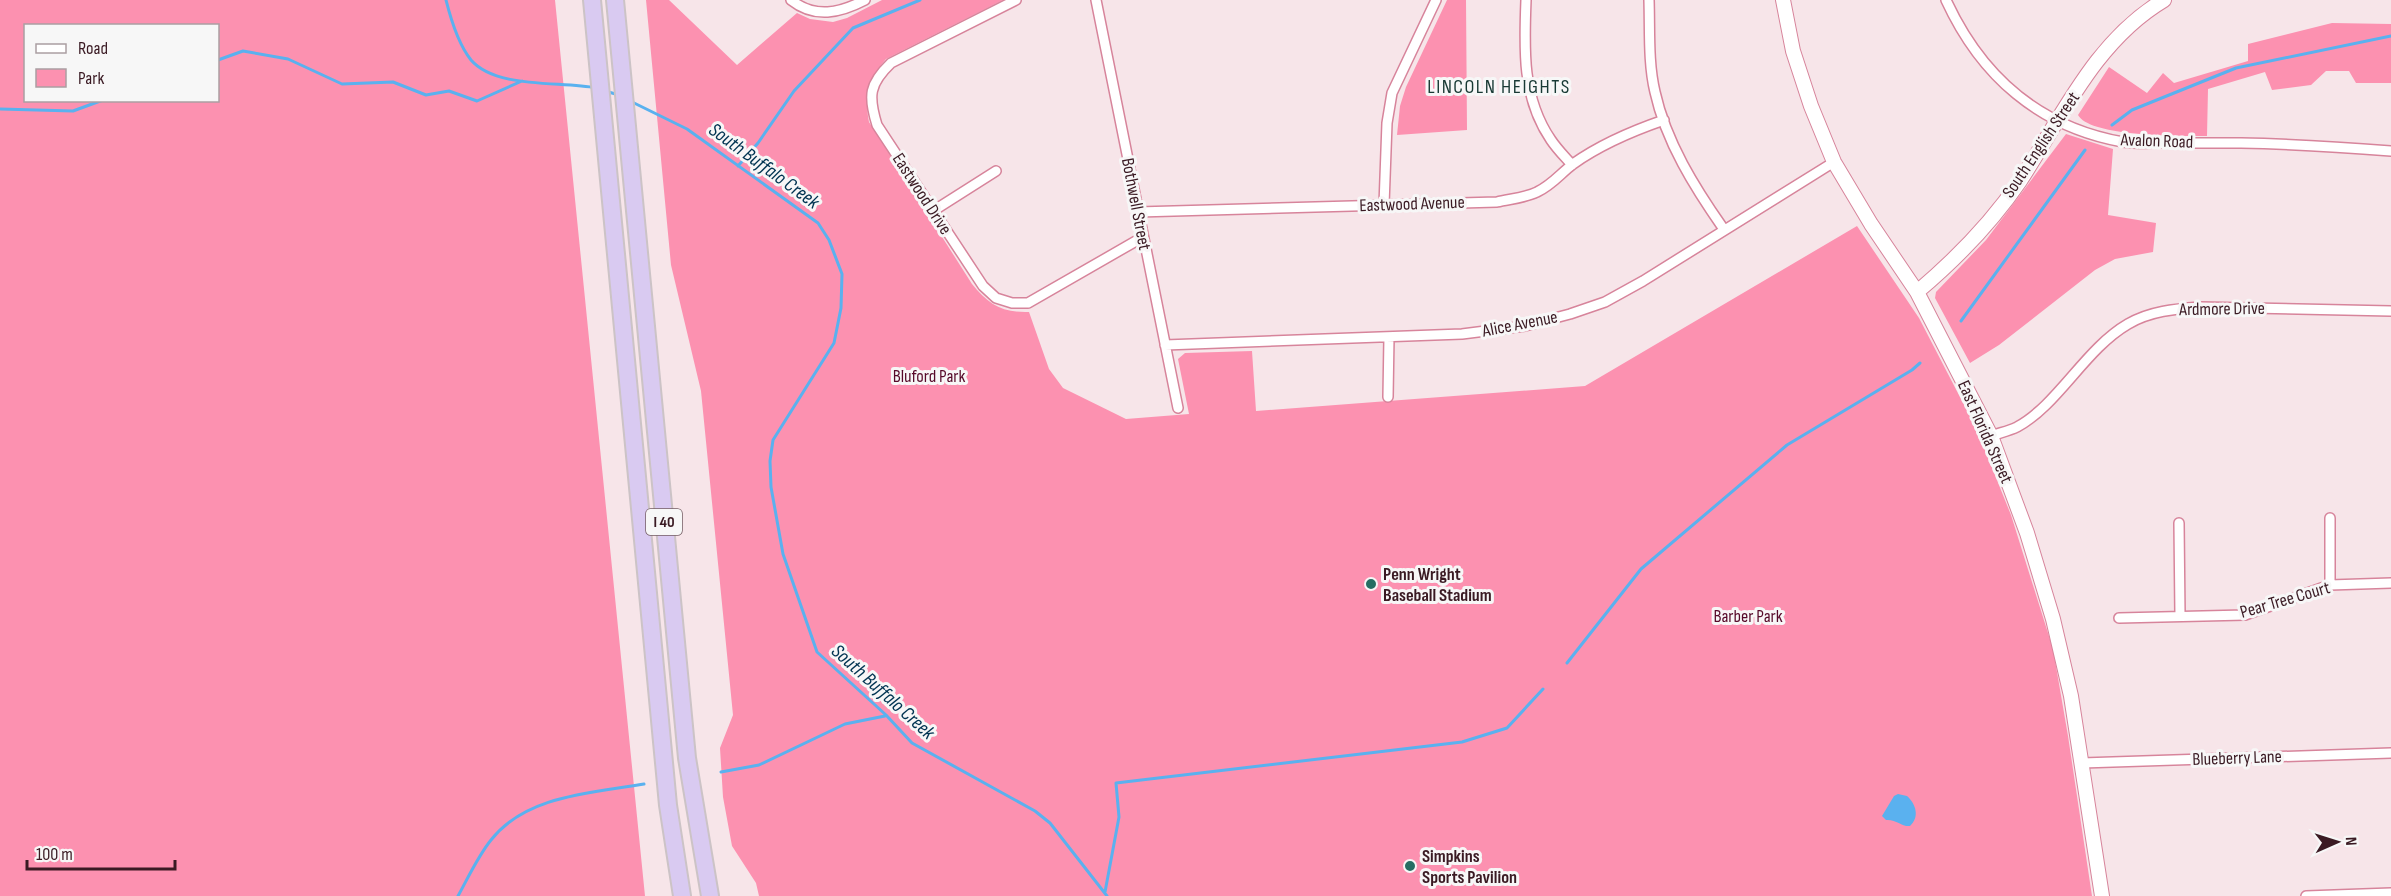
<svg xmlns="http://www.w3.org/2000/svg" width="2391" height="896" viewBox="0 0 2391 896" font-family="'Sofia Sans Condensed',sans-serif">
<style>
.green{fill:#fc91b0;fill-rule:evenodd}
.water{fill:#5ab1ef}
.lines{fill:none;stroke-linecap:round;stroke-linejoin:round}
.stream{stroke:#5ab1ef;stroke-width:3}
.street-casing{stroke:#d7849b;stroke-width:12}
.secondary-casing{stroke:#d7849b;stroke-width:16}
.highway-casing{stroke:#ccc3c6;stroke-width:20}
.street{stroke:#fff;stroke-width:9}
.secondary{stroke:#fff;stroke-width:14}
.highway{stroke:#d9caf1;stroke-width:16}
.poi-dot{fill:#266d63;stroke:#f7f7f7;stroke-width:2}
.labels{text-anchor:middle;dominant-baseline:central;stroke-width:6;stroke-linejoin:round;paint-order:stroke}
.shield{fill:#f7f7f7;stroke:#735c63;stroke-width:1.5}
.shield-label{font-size:16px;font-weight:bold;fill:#3a1a23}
.street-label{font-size:18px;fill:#3a1a23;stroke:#f7f7f7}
.park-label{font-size:18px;fill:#570a2a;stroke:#f7f7f7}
.poi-label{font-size:18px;font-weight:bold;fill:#3a1a23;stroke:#f7f7f7;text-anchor:start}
.neighbourhood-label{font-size:20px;letter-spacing:1.5px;fill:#183934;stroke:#f7f7f7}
.water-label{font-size:20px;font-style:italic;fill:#003351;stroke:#f7f7f7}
</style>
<rect width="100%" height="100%" fill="#f7e5e9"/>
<!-- green -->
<path class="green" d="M0,0H555L645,896H0ZM26,26H218V100H26Z
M646,0H669L737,65L797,13L810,19L833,22L847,18L882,0H1003L886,59C869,79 864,96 869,122L972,284C988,304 1002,313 1029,312L1049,369L1063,388L1126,419L1189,414L1178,359L1185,353L1252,351L1256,411L1585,386L1857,226L1919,318L1976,428L2011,515L2053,649L2068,736L2092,896H759L756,883L732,846L723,797L720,748L733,715L701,391L671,265Z
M1447,0H1466L1467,130L1397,135L1400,106L1406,87Z
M2332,23L2391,24V83H2356L2349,71H2326L2311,85L2272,90L2265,72L2208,89L2207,136C2182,136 2090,137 2078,115L2109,67L2147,93L2163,73L2174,83L2248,61V44Z
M2066,134L2113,149L2108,215L2156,223L2153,252L2115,259L2095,270L1999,345L1970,363L1935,298L1936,292L1986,240Z"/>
<!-- water -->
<path class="water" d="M1898,794L1907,796C1916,804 1920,817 1910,826C1902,827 1896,819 1886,820L1882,816L1894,796Z"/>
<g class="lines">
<!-- stream -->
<path class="stream" d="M446,0C451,20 458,44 471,60C496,89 560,81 596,88
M218,60L243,51L288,59L342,84L393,82L426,95L449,91L477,101L522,81
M605,91L619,95
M630,101L687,129L818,223L829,240L842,274L841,308L834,343L773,440L770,461L771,487L783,554L817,652L886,715L912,743L1035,811L1050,823L1107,896
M0,109L73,111L103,100
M2112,125L2132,110L2236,68L2391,36
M738,166L758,143L794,91L853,28L920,0
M1961,321L2085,150
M1567,663L1641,569L1787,445L1912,370L1920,363
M721,772L759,765L845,724L885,716
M1105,892L1119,817L1116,783L1462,742L1507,728L1543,689
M458,896C468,878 478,856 491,840C526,795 592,793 644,784"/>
<defs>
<path id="street" d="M791,0C815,19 840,13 865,0
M1016,0L891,63C869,84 868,96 877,125L983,286L996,298L1012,303H1028L1143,237
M1096,0L1178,408
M1526,0C1524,49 1522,98 1551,140C1557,149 1565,157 1572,165
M1649,0C1650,30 1648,63 1655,92C1666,142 1695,188 1723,228
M1946,0C1981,76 2039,127 2123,142C2136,144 2150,143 2163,143C2189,143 2215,143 2241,143C2291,144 2341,147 2391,151
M1384,205L1387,123L1392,93L1436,0
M933,211L996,171
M1138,212L1497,202C1509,199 1525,198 1537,192C1552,185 1560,174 1573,164C1601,144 1632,131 1664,120
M1165,345L1462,334L1525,326L1570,314L1605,302L1643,281L1834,162
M1388,397L1389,337
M1991,436C1999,433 2009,431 2017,427C2058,405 2085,349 2128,324C2150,311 2175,309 2200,307L2391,311
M2179,523L2180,616
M2330,585V518
M2119,618L2245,615L2330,585L2391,583
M2082,763L2391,753
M2306,896L2391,893"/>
<path id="secondary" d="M1783,0L1793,51L1811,106L1834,162L1871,224L1917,292L1991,436L2027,533L2053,619L2071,696L2102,896
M1917,292C1955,260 1992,222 2020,181C2062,117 2095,41 2164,0"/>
<path id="highway" d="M592,0L668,805L682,896
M615,0L687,758L710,896"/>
</defs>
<!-- street casing -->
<use href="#street" class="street-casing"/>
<!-- secondary casing -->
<use href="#secondary" class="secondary-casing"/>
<!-- highway casing -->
<use href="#highway" class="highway-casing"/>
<!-- street -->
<use href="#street" class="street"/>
<!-- secondary -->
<use href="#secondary" class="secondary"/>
<!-- highway -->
<use href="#highway" class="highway"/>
</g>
<!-- markers -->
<g class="poi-dot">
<circle cx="1371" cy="584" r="6"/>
<circle cx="1410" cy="866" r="6"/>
</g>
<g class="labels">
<!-- shield labels -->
<rect class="shield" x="646" y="509" width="36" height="26" rx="4.5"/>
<g class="shield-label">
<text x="664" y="522">I 40</text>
</g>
<!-- street labels -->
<g class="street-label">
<text transform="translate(2157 141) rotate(2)">Avalon Road</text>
<text transform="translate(2041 145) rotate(-56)">South English Street</text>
<text transform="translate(922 194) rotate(57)">Eastwood Drive</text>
<text transform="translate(1136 204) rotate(79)">Bothwell Street</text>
<text transform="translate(1412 204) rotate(-2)">Eastwood Avenue</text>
<text transform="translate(2222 309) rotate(-1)">Ardmore Drive</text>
<text transform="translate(1520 324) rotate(-11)">Alice Avenue</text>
<text transform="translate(1985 432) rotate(66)">East Florida Street</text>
<text transform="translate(2285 600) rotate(-16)">Pear Tree Court</text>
<text transform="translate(2237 758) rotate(-2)">Blueberry Lane</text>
</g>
<!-- park labels -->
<g class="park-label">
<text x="929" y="376">Bluford Park</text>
<text x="1748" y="616">Barber Park</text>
</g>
<!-- poi labels -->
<g class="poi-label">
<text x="1383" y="574">Penn Wright<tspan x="1383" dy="21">Baseball Stadium</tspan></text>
<text x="1422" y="856">Simpkins<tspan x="1422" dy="21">Sports Pavilion</tspan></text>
</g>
<!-- neighbourhood labels -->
<g class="neighbourhood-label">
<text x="1499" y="87">LINCOLN HEIGHTS</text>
</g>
<!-- water labels -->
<g class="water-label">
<text transform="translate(764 166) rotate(36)">South Buffalo Creek</text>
<text transform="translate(883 692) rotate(42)">South Buffalo Creek</text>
</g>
</g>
<!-- legend -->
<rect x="24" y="24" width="195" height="78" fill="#f7f7f7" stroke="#ab9fa2" stroke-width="1.5"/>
<rect x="36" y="44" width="30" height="9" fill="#ffffff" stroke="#ab9fa2" stroke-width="1.5"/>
<text x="78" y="54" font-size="18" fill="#3a1a23">Road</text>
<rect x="36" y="69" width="30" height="18" fill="#fc91b0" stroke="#ab9fa2" stroke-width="1.5"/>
<text x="78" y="84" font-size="18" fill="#3a1a23">Park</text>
<!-- north arrow -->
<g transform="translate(2337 842) rotate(87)" stroke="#f7f7f7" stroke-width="4.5" paint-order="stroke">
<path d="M0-4.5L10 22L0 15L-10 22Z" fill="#3a1a23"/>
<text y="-9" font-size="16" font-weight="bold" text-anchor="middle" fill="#3a1a23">N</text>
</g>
<!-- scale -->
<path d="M27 860v9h148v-9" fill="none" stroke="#3a1a23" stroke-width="3"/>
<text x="36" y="860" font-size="18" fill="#3a1a23" stroke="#f7f7f7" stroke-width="4.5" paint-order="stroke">100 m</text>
</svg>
